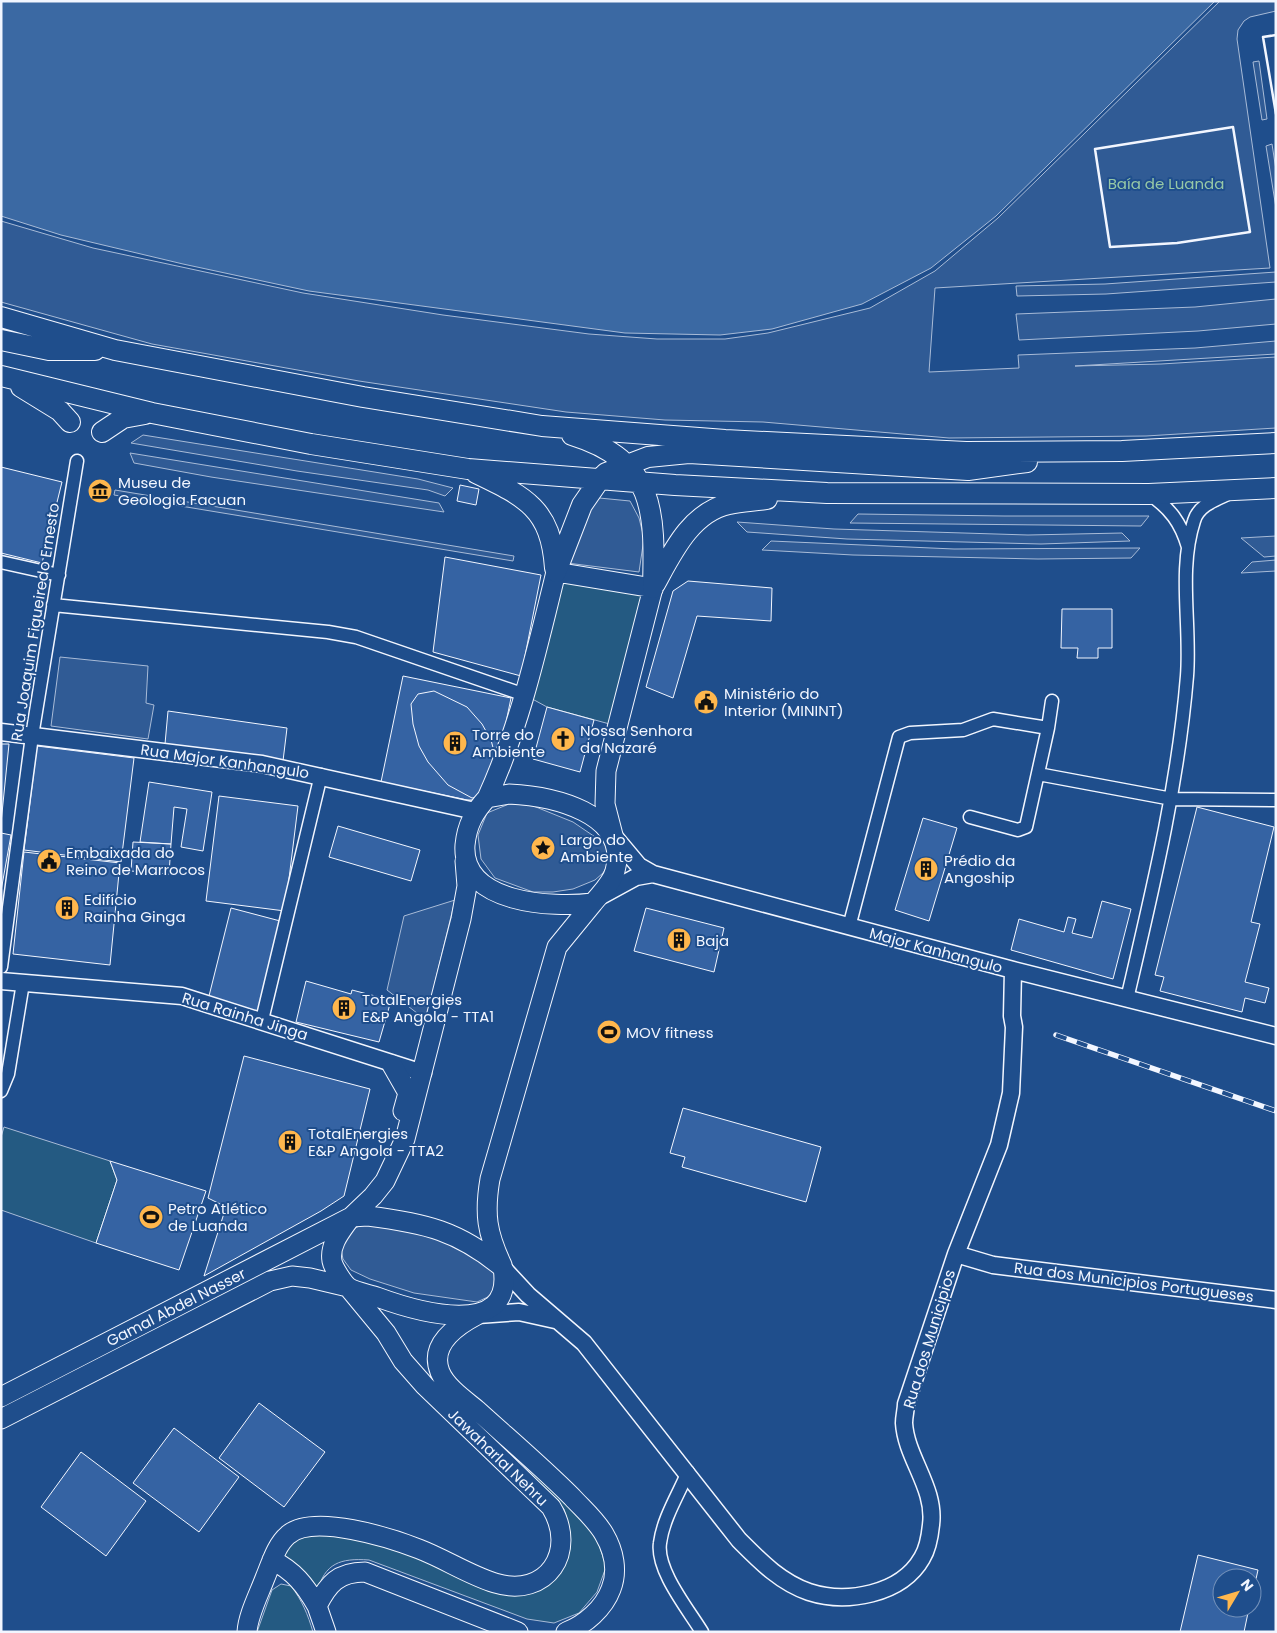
<svg xmlns="http://www.w3.org/2000/svg" width="1277" height="1633" viewBox="0 0 1277 1633" font-family="Poppins,sans-serif">
<style>
.green{fill:#245a82;stroke:#a8bbd7}
.parking{fill:#305b95;stroke:#a8bbd7}
.water{fill:#3b69a3;stroke:#a8bbd7}
.building{fill:#3563a3;stroke:#f2f6ff}
.lines{fill:none;stroke-linecap:round;stroke-linejoin:round}
.minor-casing{stroke:#f2f6ff;stroke-width:15}
.tertiary-casing{stroke:#f2f6ff;stroke-width:19}
.secondary-casing{stroke:#f2f6ff;stroke-width:21}
.primary-casing{stroke:#f2f6ff;stroke-width:22}
.minor{stroke:#1f4e8c;stroke-width:12}
.tertiary{stroke:#1f4e8c;stroke-width:16}
.secondary{stroke:#1f4e8c;stroke-width:19}
.primary{stroke:#1f4e8c;stroke-width:20}
.rail-casing{stroke:#f2f6ff;stroke-width:5.5}
.rail{stroke:#1f4e8c;stroke-width:4;stroke-dasharray:11;stroke-linecap:butt}
.wall{stroke:#f2f6ff;stroke-width:2.5}
.labels{text-anchor:middle;dominant-baseline:central;stroke-width:4;stroke-linejoin:round;paint-order:stroke}
.park-label{font-size:15px;fill:#97c8a6;stroke:#1f4e8c}
.poi-label{font-size:15px;fill:#f2f6ff;stroke:#1f4e8c;text-anchor:start}
.street-label{font-size:15px;fill:#f2f6ff;stroke:#1f4e8c}
</style>
<rect width="100%" height="100%" fill="#1f4e8c"/>
<!-- green -->
<path class="green" d="M556,572L653,588L617,726L547,707L525,695Z
M4,1127L110,1161L117,1180L96,1243L1,1210V1137Z
M433,1368L587,1523L598,1541L606,1567L597,1592L579,1613L554,1623L527,1619L369,1560C340,1558 325,1563 317,1592L282,1556L288,1543L301,1535L336,1534L375,1540L506,1591L561,1567C571,1545 571,1532 564,1509Z
M281,1584L291,1586C302,1600 308,1615 313,1632H257L272,1590Z"/>
<!-- parking -->
<path class="parking" d="M1220,1H1276V11L1250,17L1244,21L1238,30L1237,39L1270,268L935,288L929,372L1019,368L1018,355L1195,348L1276,341V354L1075,366L1161,364L1276,357V428L1146,436L949,438L763,422L665,420L566,412L359,381L152,344L1,302V221L93,248L303,293L443,315L589,334L657,339H725L768,333L870,308L935,271L998,218Z
M1259,61L1267,119L1262,120L1253,62Z
M1272,144L1276,170V208L1266,146Z
M1276,272V282L1106,294L1017,296L1016,286L1105,284Z
M1276,299V324L1198,331L1019,340L1016,314L1195,307Z
M143,435L418,479L453,488L445,496L428,490L297,471L131,443Z
M130,453L439,503L444,512L211,477L134,463Z
M115,490L514,556L513,561L114,495Z
M589,497L630,501L639,518L644,538L639,572L567,563Z
M858,514L1004,516H1149L1141,526L850,523Z
M737,522L834,529L1028,535L1122,533L1130,541L1041,544L847,539L747,532Z
M1276,536V556L1264,557L1241,538Z
M771,541L954,549L1140,548L1131,558L1038,559L853,555L762,550Z
M1276,560V571L1241,573L1252,562Z
M60,657L148,666L146,703L154,705L148,739L51,726Z
M509,804L531,805L573,822L604,843L609,853V863L603,873L595,880L573,889L553,892H533L495,878L481,859L478,835L487,813Z
M455,900L435,982L430,1023L387,990L404,916Z
M362,1225L430,1232L498,1268L492,1295L477,1302L414,1293L370,1279L351,1270L343,1259L340,1245L346,1232Z"/>
<!-- water -->
<path class="water" d="M1,1H1215L996,216L931,268L862,304L772,329L720,335L625,333L309,291L183,264L61,235L1,216Z"/>
<!-- building -->
<path class="building" d="M1,467L62,482L42,563L1,553Z
M460,485L479,489L476,505L457,501Z
M445,557L541,575L521,676L433,652Z
M688,581L772,588L771,621L697,616L673,698L646,687L673,591Z
M1062,609H1112V648H1098V658H1077L1078,648H1061Z
M403,676L511,698L503,737L481,800H467L381,782Z
M434,691L467,707L482,724L491,740L496,759L480,797L472,798L448,785L428,762L419,746L413,724L411,704L418,694Z
M547,707L594,720L580,772L533,759Z
M168,711L287,728L283,761L165,744Z
M1,744H9L1,823Z
M37,746L134,758L121,862L24,850Z
M149,782L212,792L203,851L181,847L187,809L174,807L171,844L140,842Z
M219,796L298,806L285,911L206,901Z
M1197,807L1274,827L1251,922L1260,924L1245,982L1269,988L1265,1003L1245,998L1242,1012L1160,991L1164,977L1155,975Z
M923,818L957,828L929,921L895,910Z
M338,826L420,850L411,881L329,857Z
M1,833L11,835L1,891Z
M133,842L171,844L169,874L131,871Z
M24,852L120,863L110,965L13,954Z
M1102,901L1131,909L1113,979L1011,950L1019,919L1064,932L1068,917L1076,919L1072,933L1092,938Z
M231,908L284,922L261,1014L208,1000Z
M646,908L724,928L714,972L634,951Z
M306,981L351,994L352,990L379,997V1001L390,1004L379,1042L296,1022Z
M244,1056L370,1089L344,1196L321,1211L204,1276L226,1207L208,1198Z
M683,1108L821,1147L806,1202L682,1167L685,1157L670,1153Z
M110,1161L206,1191L179,1270L96,1243L117,1180Z
M259,1403L325,1452L284,1507L219,1458Z
M174,1428L239,1477L199,1532L133,1483Z
M81,1452L146,1501L106,1556L41,1507Z
M1198,1555L1258,1570L1252,1597V1578H1222V1608H1249L1244,1632H1180Z"/>
<g class="lines">
<defs>
<path id="minor" d="M1149,494C1170,508 1181,523 1188,547
M1,562L59,575
M53,605L328,632L356,637L525,695
M1048,728L1052,701
M1038,774L1172,799L1276,800
M849,927L899,737L910,733L963,730L993,719L1048,728L1026,827L1018,830L970,817
M1,967L32,736L77,461
M1127,999C1152,892 1178,786 1187,676C1191,625 1178,570 1194,521C1198,506 1215,500 1228,494
M262,1020L321,775
M1,1091L8,1074L23,983
M688,1472C678,1495 663,1519 660,1543C656,1570 688,1609 702,1632"/>
<path id="tertiary" d="M1,732L262,764L475,811
M613,835L639,866L653,874L1013,970L1276,1036
M603,895L636,877L653,874
M1,981L182,996L423,1073
M956,1254L993,1265L1276,1300
M503,1268L528,1295L584,1343L739,1540C760,1561 780,1582 809,1592C846,1604 901,1595 922,1558C927,1550 930,1535 931,1525C936,1488 906,1458 904,1423C904,1416 906,1410 906,1404L956,1254L999,1145L1011,1093L1014,1027L1012,1016L1013,970
M478,1315L519,1312L555,1320"/>
<path id="secondary" d="M509,794C550,796 631,812 615,871C612,883 601,893 593,903C553,908 461,904 465,845C467,825 474,812 487,798Z
M487,798C520,726 537,649 556,572L653,588L606,771L605,804L613,835
M392,1065L408,1093L403,1111
M368,1216C425,1223 459,1231 503,1268C515,1341 415,1311 377,1297C369,1294 355,1292 348,1287C343,1283 333,1267 332,1261C329,1244 342,1230 351,1217Z
M502,1265C487,1233 484,1214 490,1179L557,947L593,903
M477,1315C456,1326 429,1345 440,1372C446,1387 465,1400 477,1410C509,1439 542,1467 572,1497C583,1509 596,1520 604,1534C614,1551 618,1571 611,1589C604,1608 585,1625 566,1632
M1,1397L351,1217L373,1196L385,1181L405,1139L461,919L467,886L465,861
M1,1419L270,1281L292,1276L310,1278L348,1287L386,1333L403,1361L425,1386L551,1507C578,1551 547,1599 495,1583C469,1575 445,1559 419,1549C391,1538 313,1513 288,1535C276,1545 271,1564 265,1578C259,1594 248,1615 247,1632
M272,1560C294,1571 305,1585 317,1606
M326,1632L317,1606C328,1584 338,1572 365,1572L518,1632"/>
<path id="primary" d="M1,317L115,350L363,397L542,426L725,440L966,452L1122,451L1276,443
M1,340L49,350H95
M1,376L152,413L311,444L468,469L675,485L827,493L1149,494L1276,488
M21,387L60,411L70,422
M102,432L123,418L145,414
M572,435C656,461 655,512 653,588
M476,473C526,497 551,509 555,568
M556,572L582,505L600,479L606,473L648,457L689,453L968,470L1027,462
M655,584C672,553 691,512 729,504C741,501 755,501 767,499"/>
</defs>
<!-- minor casing -->
<use href="#minor" class="minor-casing"/>
<!-- tertiary casing -->
<use href="#tertiary" class="tertiary-casing"/>
<!-- secondary casing -->
<use href="#secondary" class="secondary-casing"/>
<!-- primary casing -->
<use href="#primary" class="primary-casing"/>
<!-- minor -->
<use href="#minor" class="minor"/>
<!-- tertiary -->
<use href="#tertiary" class="tertiary"/>
<!-- secondary -->
<use href="#secondary" class="secondary"/>
<!-- primary -->
<use href="#primary" class="primary"/>
<defs>
<path id="rail" d="M1056,1035L1276,1111"/>
</defs>
<!-- rail casing -->
<use href="#rail" class="rail-casing"/>
<!-- rail -->
<use href="#rail" class="rail"/>
<!-- wall -->
<path class="wall" d="M1276,35L1263,37L1276,114
M1233,127L1250,232L1177,243L1110,247L1095,149Z"/>
</g>
<!-- icons -->
<defs>
<symbol id="museum-disc" viewBox="-11 -11 22 22"><circle r="9.5" fill="#ffb74d" stroke="#1f4e8c"/><path d="M0-6L6-3V-2H-6V-3ZM-5-1h2V3h-2ZM-1-1h2V3h-2ZM3-1h2V3H3ZM-6 4H6V6H-6Z" fill="#111"/></symbol>
<symbol id="civic-disc" viewBox="-11 -11 22 22"><circle r="9.5" fill="#ffb74d" stroke="#1f4e8c"/><path d="M-.6-6.5H3V-4.5H.6V-3L4-1V1h2V6H-6V1h2V-1L-.6-3ZM-1.2 2.5V6h2.4V2.5Z" fill="#111"/></symbol>
<symbol id="church-disc" viewBox="-11 -11 22 22"><circle r="9.5" fill="#ffb74d" stroke="#1f4e8c"/><path d="M-1.2-6h2.4v3.5h3.3v2.4h-3.3V6h-2.4V-.1h-3.3v-2.4h3.3Z" fill="#111"/></symbol>
<symbol id="building-disc" viewBox="-11 -11 22 22"><circle r="9.5" fill="#ffb74d" stroke="#1f4e8c"/><path d="M-4-6H4V6H1V3H-1V6H-4ZM-2.5-4.3h1.7v1.8h-1.7ZM.8-4.3h1.7v1.8H.8ZM-2.5-1h1.7V.8h-1.7ZM.8-1h1.7V.8H.8Z" fill="#111"/></symbol>
<symbol id="sight-disc" viewBox="-11 -11 22 22"><circle r="9.5" fill="#ffb74d" stroke="#1f4e8c"/><path d="M0-6L1.8-2.2L6-1.7L2.9 1.2L3.7 5.4L0 3.3L-3.7 5.4L-2.9 1.2L-6-1.7L-1.8-2.2Z" fill="#111"/></symbol>
<symbol id="stadium-disc" viewBox="-11 -11 22 22"><circle r="9.5" fill="#ffb74d" stroke="#1f4e8c"/><path d="M0-5a6.5 5 0 1 0 0 10a6.5 5 0 1 0 0-10ZM-3.5-1.8h7v3.6h-7Z" fill="#111"/></symbol>
</defs>
<g fill-rule="evenodd">
<use href="#museum-disc" x="86" y="477" width="28" height="28"/>
<use href="#civic-disc" x="692" y="688" width="28" height="28"/>
<use href="#church-disc" x="549" y="725" width="28" height="28"/>
<use href="#building-disc" x="441" y="729" width="28" height="28"/>
<use href="#sight-disc" x="529" y="834" width="28" height="28"/>
<use href="#civic-disc" x="35" y="847" width="28" height="28"/>
<use href="#building-disc" x="912" y="855" width="28" height="28"/>
<use href="#building-disc" x="53" y="894" width="28" height="28"/>
<use href="#building-disc" x="665" y="926" width="28" height="28"/>
<use href="#building-disc" x="330" y="994" width="28" height="28"/>
<use href="#stadium-disc" x="595" y="1018" width="28" height="28"/>
<use href="#building-disc" x="276" y="1128" width="28" height="28"/>
<use href="#stadium-disc" x="137" y="1203" width="28" height="28"/>
</g>
<g class="labels">
<!-- park labels -->
<g class="park-label">
<text x="1166" y="183">Baía de Luanda</text>
</g>
<!-- poi labels -->
<g class="poi-label">
<text x="118" y="482">Museu de<tspan x="118" dy="17">Geologia Facuan</tspan></text>
<text x="724" y="693">Ministério do<tspan x="724" dy="17">Interior (MININT)</tspan></text>
<text x="580" y="730">Nossa Senhora<tspan x="580" dy="17">da Nazaré</tspan></text>
<text x="472" y="734">Torre do<tspan x="472" dy="17">Ambiente</tspan></text>
<text x="560" y="839">Largo do<tspan x="560" dy="17">Ambiente</tspan></text>
<text x="66" y="852">Embaixada do<tspan x="66" dy="17">Reino de Marrocos</tspan></text>
<text x="944" y="860">Prédio da<tspan x="944" dy="17">Angoship</tspan></text>
<text x="84" y="899">Edifício<tspan x="84" dy="17">Rainha Ginga</tspan></text>
<text x="696" y="940">Baja</text>
<text x="362" y="999">TotalEnergies<tspan x="362" dy="17">E&amp;P Angola - TTA1</tspan></text>
<text x="626" y="1032">MOV fitness</text>
<text x="308" y="1133">TotalEnergies<tspan x="308" dy="17">E&amp;P Angola - TTA2</tspan></text>
<text x="168" y="1208">Petro Atlético<tspan x="168" dy="17">de Luanda</tspan></text>
</g>
<!-- street labels -->
<g class="street-label">
<text transform="translate(35 622) rotate(-81)">Rua Joaquim Figueiredo Ernesto</text>
<text transform="translate(225 761) rotate(8)">Rua Major Kanhangulo</text>
<text transform="translate(936 950) rotate(15)">Major Kanhangulo</text>
<text transform="translate(245 1016) rotate(17)">Rua Rainha Jinga</text>
<text transform="translate(1134 1282) rotate(7)">Rua dos Municipios Portugueses</text>
<text transform="translate(176 1307) rotate(-27)">Gamal Abdel Nasser</text>
<text transform="translate(929 1339) rotate(-73)">Rua dos Municipios</text>
<text transform="translate(498 1457) rotate(44)">Jawaharlal Nehru</text>
</g>
</g>
<!-- border -->
<rect width="1277" height="1633" fill="none" stroke="#f2f6ff" stroke-width="5"/>
<!-- north arrow -->
<g transform="translate(1237 1593) rotate(52)"><circle r="24" fill="#1f4e8c" stroke="#7391ba"/>
<path d="M0-4L9 19L0 12L-9 19Z" fill="#ffb74d"/>
<text y="-8" font-size="14" font-weight="bold" text-anchor="middle" fill="#f2f6ff">N</text>
</g>
</svg>
